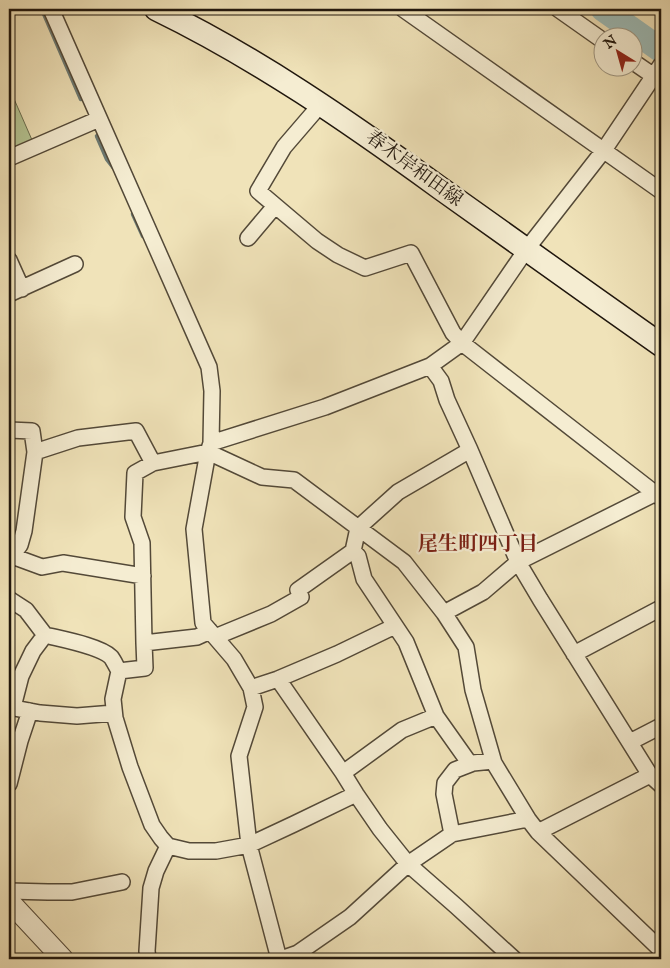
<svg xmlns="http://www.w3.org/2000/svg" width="670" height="968" viewBox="0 0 670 968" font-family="'IM FELL English','Noto Serif JP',serif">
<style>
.green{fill:#b5c593;stroke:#6a6e50}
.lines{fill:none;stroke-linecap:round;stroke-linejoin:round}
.stream{stroke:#6b7a74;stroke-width:4.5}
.river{stroke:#9dbcb8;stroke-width:25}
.minor-casing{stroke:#534938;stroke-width:18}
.tertiary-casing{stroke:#534938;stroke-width:22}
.secondary-casing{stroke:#1f160d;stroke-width:25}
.minor{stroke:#f5edd2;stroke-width:15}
.tertiary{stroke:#f5edd2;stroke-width:20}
.secondary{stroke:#f5edd2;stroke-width:22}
.labels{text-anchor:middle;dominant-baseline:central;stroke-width:4.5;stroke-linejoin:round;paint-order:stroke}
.street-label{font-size:19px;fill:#1f160d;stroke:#f5edd2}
.neighbourhood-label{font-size:20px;font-weight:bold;fill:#7a1f14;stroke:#f5edd2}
</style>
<rect width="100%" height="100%" fill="#f0e3b9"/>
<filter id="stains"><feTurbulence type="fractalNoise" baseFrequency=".004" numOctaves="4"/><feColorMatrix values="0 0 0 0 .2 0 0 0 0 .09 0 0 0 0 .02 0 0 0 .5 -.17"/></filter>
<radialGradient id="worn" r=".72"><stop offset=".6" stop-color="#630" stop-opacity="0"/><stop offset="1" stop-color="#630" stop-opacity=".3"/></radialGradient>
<!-- green -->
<path class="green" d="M11,92L32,140L9,151V93Z"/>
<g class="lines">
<!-- stream -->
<path class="stream" d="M42,9L81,99
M97,136L107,159L114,168
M133,214L143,236"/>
<!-- river -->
<path class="river" d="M603,9L661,50"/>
<defs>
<path id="minor" d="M51,9L209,367L212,391L211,443L208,452L194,529L203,623L234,659L251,688L278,679L343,773L356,794L380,829L408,864L456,906L514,959
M403,9L661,191
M558,9L602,40
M632,61L661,81
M321,104L284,147L258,191L317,241L338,255L365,268L411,253L453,333L462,343L661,498
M9,158L99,119
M248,238L275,206
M9,260L22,289
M9,294L75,264
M430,366L441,381L447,400L470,450L518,562L540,599L650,775L661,785
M9,430L32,431L35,452L24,531L20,545L9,559
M211,443L325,407L430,366L462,343L526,250L604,150L661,65
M35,452L78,438L136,431L153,463
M353,551L358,556L364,579L406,642L436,716L470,764
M12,556L42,567L63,563L143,576
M9,599L26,610L45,635
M444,613L483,592L518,562L654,494
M210,631L197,637L144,643L142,543L133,517L135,473L153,463L208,452L262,477L294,480L404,562L444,613L466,647L473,690L494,763L528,819
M215,637L271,614L301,597L298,590L353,551L358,528L398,492L470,450
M144,643L145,668L119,671L113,699L115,718L130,767L152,825L161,838L168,846L189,851H216L249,845L294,824L356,794
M574,654L661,608
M278,679L337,654L395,626
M251,688L255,707L239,756L249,845L279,959
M9,707L40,713L77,716L114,713
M13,707L21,676L33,651L45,635C61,639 100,646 111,657C114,661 116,666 119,671
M630,742L661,726
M343,773L402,730L436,716
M9,784L20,741L30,711
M538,832L650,775
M452,834L444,794L445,783L455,770L473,763L493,761
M9,891L48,892H72L122,882
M148,959L147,951L151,888L156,871L168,846
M281,959L298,953L350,917L408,864L452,834L528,819L538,832L661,950"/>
<path id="tertiary" d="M9,901L63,959"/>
<path id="secondary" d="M156,9C257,58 349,122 440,188C513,240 587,293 661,345"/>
</defs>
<!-- minor casing -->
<use href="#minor" class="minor-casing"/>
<!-- tertiary casing -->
<use href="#tertiary" class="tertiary-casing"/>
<!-- secondary casing -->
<use href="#secondary" class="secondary-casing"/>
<!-- minor -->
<use href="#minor" class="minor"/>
<!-- tertiary -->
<use href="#tertiary" class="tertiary"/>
<!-- secondary -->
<use href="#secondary" class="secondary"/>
</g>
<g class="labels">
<!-- street labels -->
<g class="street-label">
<text transform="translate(414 169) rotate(36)">春木岸和田線</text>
</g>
<!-- neighbourhood labels -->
<g class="neighbourhood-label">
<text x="478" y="544">尾生町四丁目</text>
</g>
</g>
<!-- margin -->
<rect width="670" height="968" fill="none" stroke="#f0e3b9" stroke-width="30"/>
<rect x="10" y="10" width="650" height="948" fill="none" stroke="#1f160d" stroke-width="2.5"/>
<rect x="15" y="15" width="640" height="938" fill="none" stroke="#1f160d"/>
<!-- north arrow -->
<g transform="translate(618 52) rotate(323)"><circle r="24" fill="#f5edd2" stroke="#9f9783"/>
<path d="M0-4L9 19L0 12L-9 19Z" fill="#8f2418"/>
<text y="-8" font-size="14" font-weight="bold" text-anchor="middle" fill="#1f160d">N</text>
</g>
<rect width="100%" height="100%" filter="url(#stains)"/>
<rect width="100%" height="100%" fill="url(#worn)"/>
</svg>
